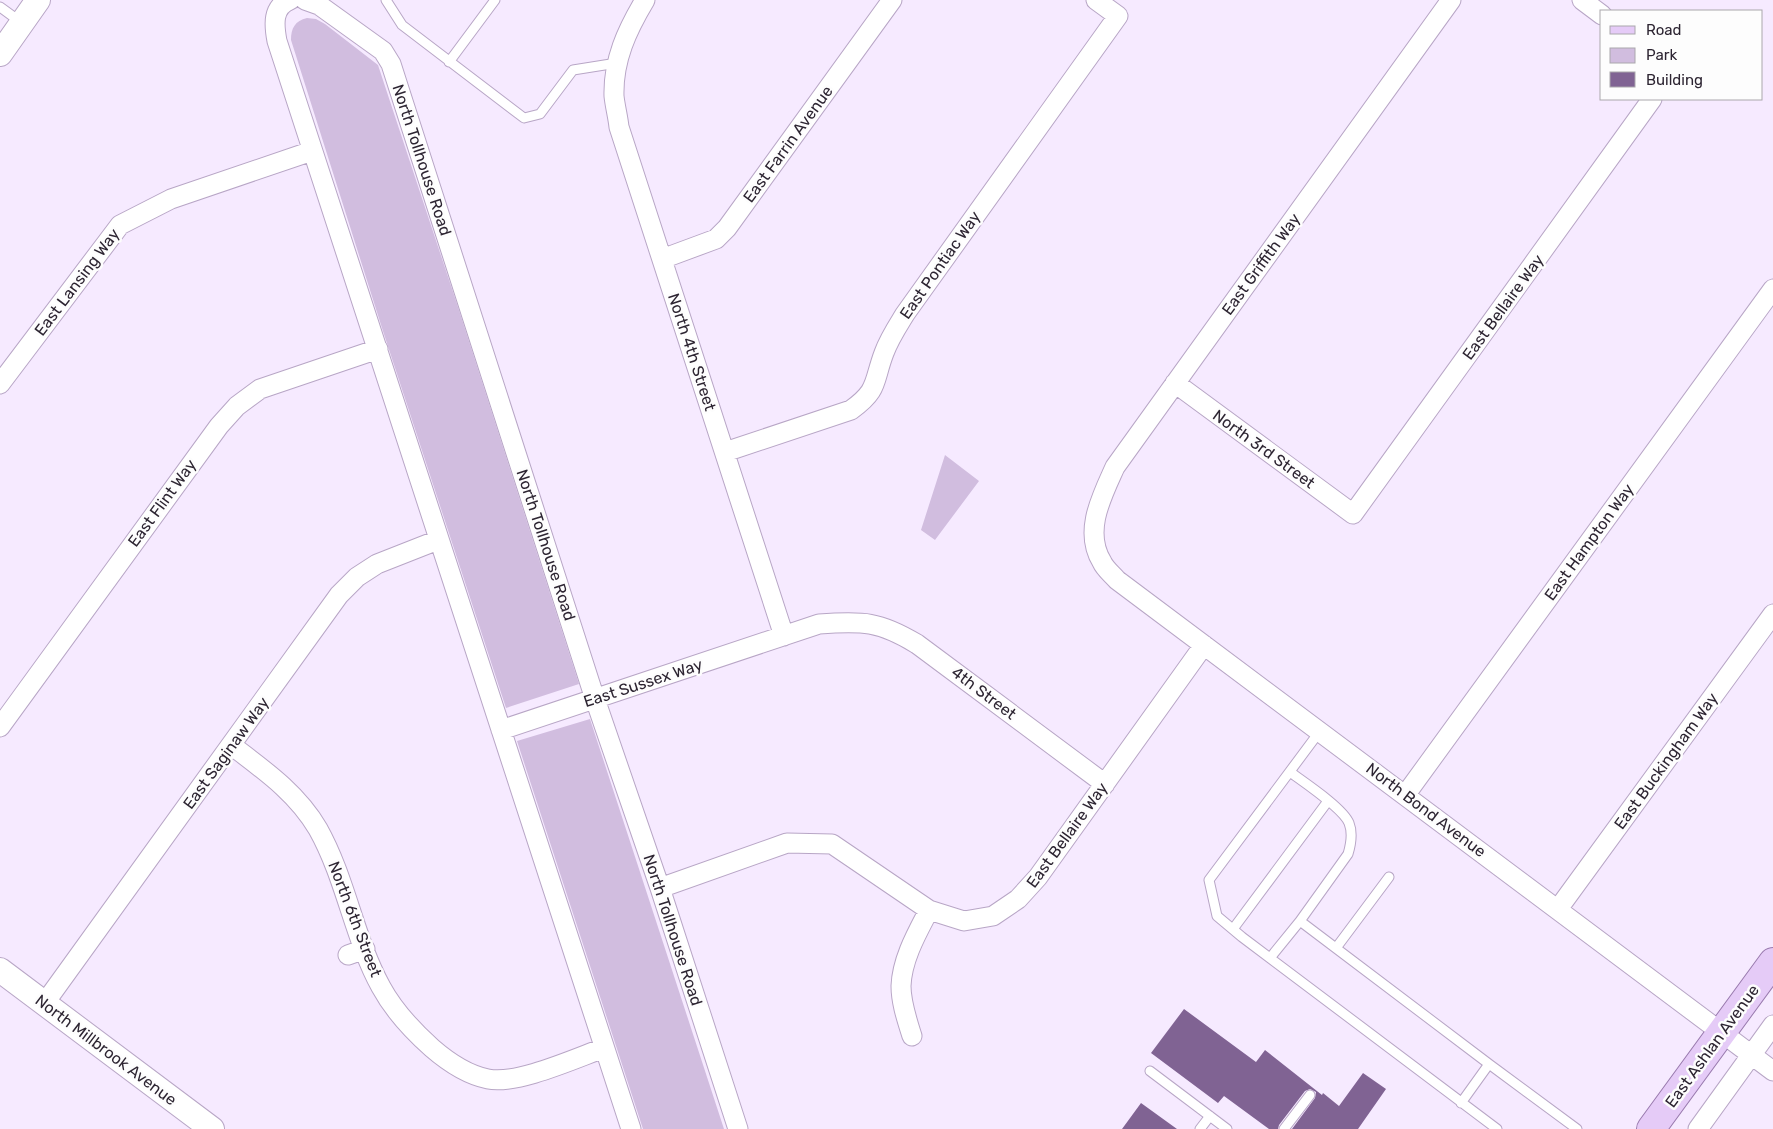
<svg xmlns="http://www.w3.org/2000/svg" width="1773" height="1129" viewBox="0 0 1773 1129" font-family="Rubik,sans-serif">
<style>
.green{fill:#d1bddf}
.building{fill:#806393}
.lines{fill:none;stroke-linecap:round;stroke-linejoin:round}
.service-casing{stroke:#b8a6c6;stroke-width:11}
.minor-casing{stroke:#b8a6c6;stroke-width:21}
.tertiary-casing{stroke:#b8a6c6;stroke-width:26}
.primary-casing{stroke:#997aae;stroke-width:30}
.service{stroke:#fff;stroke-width:9}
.minor{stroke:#fff;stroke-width:19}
.tertiary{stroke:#fff;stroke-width:24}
.primary{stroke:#e5cbf7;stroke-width:28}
.labels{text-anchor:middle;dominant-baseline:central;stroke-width:5;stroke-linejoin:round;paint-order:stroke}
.street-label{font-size:16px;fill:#2d2532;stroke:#fdfdfd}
</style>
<rect width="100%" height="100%" fill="#f6eaff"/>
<!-- green -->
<path class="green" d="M307,18L316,19L325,24L378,65L457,304L579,684L506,708L382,328L291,40C291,28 295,21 307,18Z
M945,455L979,481L935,540L921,530Z
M590,719L724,1129H643L517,741Z"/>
<!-- building -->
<path class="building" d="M1184,1009L1256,1062L1265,1050L1322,1095L1323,1093L1339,1106L1363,1073L1386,1089L1358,1129H1292L1315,1098L1316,1092L1310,1089L1305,1091L1279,1125L1278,1129H1269L1224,1096L1218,1103L1151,1053Z
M1141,1103L1177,1129H1122Z"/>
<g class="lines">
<defs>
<path id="service" d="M386,0L402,25L524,118L540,114L573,70L617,63
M0,7L22,23
M449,62L495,0
M1320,731L1209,880L1217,916L1242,937L1497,1129
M1290,772C1305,783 1343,808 1349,823C1353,833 1351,844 1348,854L1300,921L1489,1064L1461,1103
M1233,929L1328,801
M1336,948L1389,877
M1270,958L1300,921
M1489,1064L1577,1129
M1150,1071L1227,1129
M1200,1129L1210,1116
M1284,1129L1310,1095"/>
<path id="minor" d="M290,0C272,7 274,25 277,41L631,1129
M305,0L319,5L383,51L391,64L595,699L660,888L738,1129
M645,0C627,30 613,60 614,96C615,106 618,117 619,127L784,636
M1451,0L1115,467C1102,496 1083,531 1102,562C1105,569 1112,574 1117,580L1773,1071
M1582,0L1602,15
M662,259L716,239L727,228L892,0
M1175,383L1353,514L1652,99
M0,384L120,225L171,199L312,151
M725,452L851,410C879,390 873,382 884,353C889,339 897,327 905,314L1118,16L1096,0
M0,727L219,426L237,406L260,389L378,349
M501,730L819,624C863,621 879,621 917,644L1105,784
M231,745C264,770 297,793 318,829C346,879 354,938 381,987C394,1011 413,1031 432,1048C447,1061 468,1075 488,1079C517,1085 576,1058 604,1048
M1406,794L1773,289
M660,888L787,843L832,844L929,910L964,921L993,916L1018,899L1038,877L1204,645
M1558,909L1773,614
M348,955L365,949
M44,1004L339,595L357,577L377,564L438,540
M912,1036C907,1020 901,1003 901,986C902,959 917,933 929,910
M1698,1129L1773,1025"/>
<path id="tertiary" d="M0,54L38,0
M0,970L212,1129"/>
<path id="primary" d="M1651,1129L1773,962"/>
</defs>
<!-- service casing -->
<use href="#service" class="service-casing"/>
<!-- minor casing -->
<use href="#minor" class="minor-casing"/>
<!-- tertiary casing -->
<use href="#tertiary" class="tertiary-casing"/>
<!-- primary casing -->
<use href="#primary" class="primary-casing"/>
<!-- service -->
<use href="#service" class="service"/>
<!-- minor -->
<use href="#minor" class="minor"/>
<!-- tertiary -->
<use href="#tertiary" class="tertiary"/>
<!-- primary -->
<use href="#primary" class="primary"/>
</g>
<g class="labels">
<!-- street labels -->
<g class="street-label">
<text transform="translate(788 144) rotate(-54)">East Farrin Avenue</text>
<text transform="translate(422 160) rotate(72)">North Tollhouse Road</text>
<text transform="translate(1261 264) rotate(-54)">East Griffith Way</text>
<text transform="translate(940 265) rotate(-55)">East Pontiac Way</text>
<text transform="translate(77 282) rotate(-53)">East Lansing Way</text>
<text transform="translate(1503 307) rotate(-54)">East Bellaire Way</text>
<text transform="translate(692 352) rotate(72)">North 4th Street</text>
<text transform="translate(1264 449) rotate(36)">North 3rd Street</text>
<text transform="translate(162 503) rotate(-54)">East Flint Way</text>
<text transform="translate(1589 542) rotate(-54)">East Hampton Way</text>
<text transform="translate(546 545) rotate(72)">North Tollhouse Road</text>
<text transform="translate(643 683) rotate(-18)">East Sussex Way</text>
<text transform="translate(984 693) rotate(37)">4th Street</text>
<text transform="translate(226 753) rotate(-54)">East Saginaw Way</text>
<text transform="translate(1666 761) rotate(-54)">East Buckingham Way</text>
<text transform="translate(1426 810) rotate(37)">North Bond Avenue</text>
<text transform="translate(1067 835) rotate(-54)">East Bellaire Way</text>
<text transform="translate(355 919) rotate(69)">North 6th Street</text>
<text transform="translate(673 930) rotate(72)">North Tollhouse Road</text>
<text transform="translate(1712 1046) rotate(-54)">East Ashlan Avenue</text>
<text transform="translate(106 1050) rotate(37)">North Millbrook Avenue</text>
</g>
</g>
<!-- legend -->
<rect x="1600" y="10" width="162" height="90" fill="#fdfdfd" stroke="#aaa7ac"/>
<rect x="1610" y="26" width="25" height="8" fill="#e5cbf7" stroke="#aaa7ac"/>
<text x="1646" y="35" font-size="15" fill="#2d2532">Road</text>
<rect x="1610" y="48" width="25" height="15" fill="#d1bddf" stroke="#aaa7ac"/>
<text x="1646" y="60" font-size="15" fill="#2d2532">Park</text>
<rect x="1610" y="72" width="25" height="15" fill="#806393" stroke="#aaa7ac"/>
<text x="1646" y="85" font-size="15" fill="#2d2532">Building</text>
</svg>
